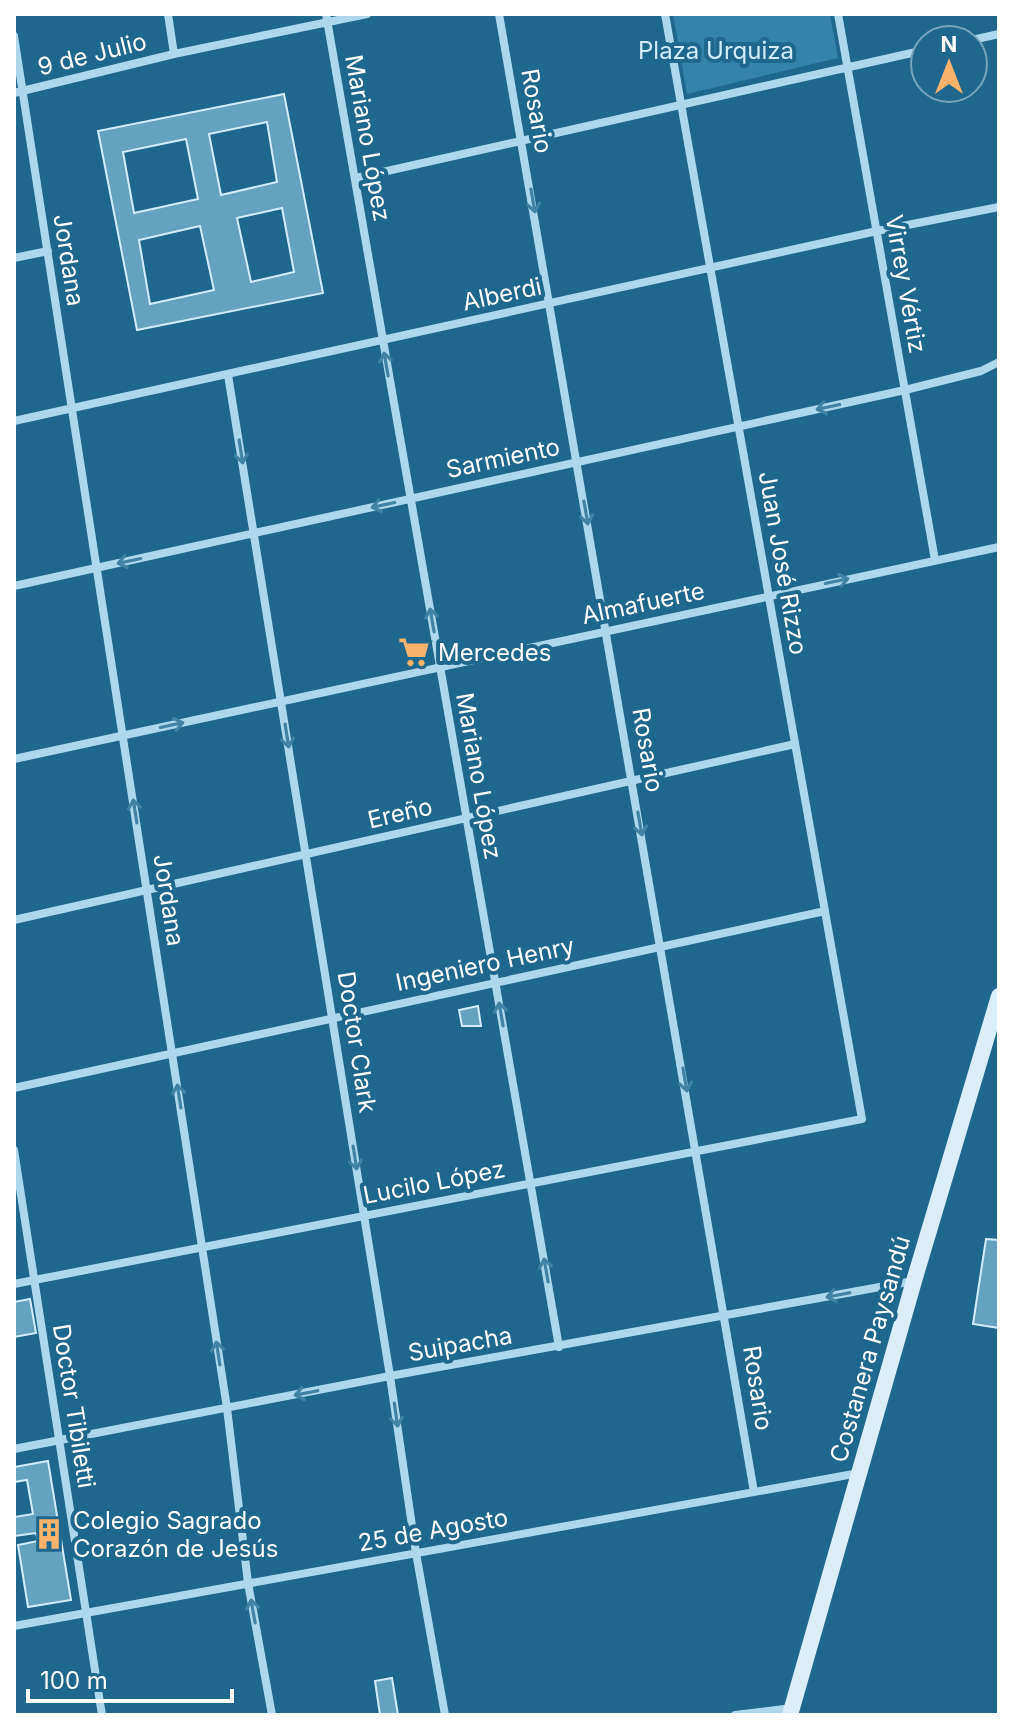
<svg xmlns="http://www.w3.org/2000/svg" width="1013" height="1729" viewBox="0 0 1013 1729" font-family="Inter,sans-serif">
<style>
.green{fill:#3383aa}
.building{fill:#65a2c0;stroke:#d2ecf9;stroke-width:2;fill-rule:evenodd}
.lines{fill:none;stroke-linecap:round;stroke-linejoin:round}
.street{stroke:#add7ec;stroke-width:8}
.secondary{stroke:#d9eef9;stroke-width:16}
.oneway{stroke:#4283a5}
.labels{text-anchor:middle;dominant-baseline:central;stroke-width:8;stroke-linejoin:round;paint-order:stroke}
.park-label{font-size:24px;fill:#d2ecf9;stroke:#1f678d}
.street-label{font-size:24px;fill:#fff;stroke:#1f678d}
.poi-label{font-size:24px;fill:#fff;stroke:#1f678d;text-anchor:start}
</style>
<rect width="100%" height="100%" fill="#1f678d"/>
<!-- green -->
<path class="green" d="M673,14H830L838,58L687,94Z"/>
<!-- building -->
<path class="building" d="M284,94L323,293L137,330L98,131ZM267,122L277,182L221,195L209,134ZM186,139L198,199L134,213L123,152ZM282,208L294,272L251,282L237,218ZM200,226L214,290L150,304L139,240Z
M478,1006L481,1026H462L459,1010Z
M986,1239L999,1240V1328L973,1324Z
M30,1299L36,1333L14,1337V1302Z
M48,1461L71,1600L28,1607L18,1545L38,1541L36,1533L14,1536V1517L33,1514L27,1480L14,1482V1467Z
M392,1678L398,1715H380L375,1681Z"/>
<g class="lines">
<!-- street -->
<path class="street" d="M168,14L174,54
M326,14L559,1347
M499,14L754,1492
M838,14L935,560
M14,36L227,1408L248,1583L272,1715
M972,40L999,34
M14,93L174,54L367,14
M356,178L925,50
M14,258L48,251
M228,375L390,1376L416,1553L445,1715
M14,421L877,231L999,207
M14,586L905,390L981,371L999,362
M14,759L999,547
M14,920L795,744
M14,1088L825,911
M14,1150L102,1715
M14,1284L862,1119L665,14
M14,1449L390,1376L913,1281
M14,1626L859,1473
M735,1715L792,1708"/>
<!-- secondary -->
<path class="secondary" d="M790,1715L914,1281L999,996"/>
</g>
<!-- one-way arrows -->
<defs><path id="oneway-shaft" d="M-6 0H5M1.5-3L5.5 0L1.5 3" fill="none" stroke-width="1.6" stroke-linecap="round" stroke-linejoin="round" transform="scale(2)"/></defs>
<g class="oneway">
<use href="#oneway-shaft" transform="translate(533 201) rotate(80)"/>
<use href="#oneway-shaft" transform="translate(386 364) rotate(-100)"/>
<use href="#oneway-shaft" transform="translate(828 407) rotate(168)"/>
<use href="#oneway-shaft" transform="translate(241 452) rotate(81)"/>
<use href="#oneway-shaft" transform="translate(383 505) rotate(168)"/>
<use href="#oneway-shaft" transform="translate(586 513) rotate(80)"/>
<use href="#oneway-shaft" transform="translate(129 561) rotate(168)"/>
<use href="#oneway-shaft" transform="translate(837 581) rotate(-12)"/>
<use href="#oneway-shaft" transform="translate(432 620) rotate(-100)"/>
<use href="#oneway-shaft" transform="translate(172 725) rotate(-12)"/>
<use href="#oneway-shaft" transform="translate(287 736) rotate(81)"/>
<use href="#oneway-shaft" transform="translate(135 811) rotate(-99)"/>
<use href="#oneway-shaft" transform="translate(640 824) rotate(80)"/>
<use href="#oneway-shaft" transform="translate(501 1014) rotate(-100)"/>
<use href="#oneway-shaft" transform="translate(685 1080) rotate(80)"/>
<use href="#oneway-shaft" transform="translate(179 1096) rotate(-99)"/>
<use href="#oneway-shaft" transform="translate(355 1158) rotate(81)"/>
<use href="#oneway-shaft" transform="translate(546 1270) rotate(-100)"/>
<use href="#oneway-shaft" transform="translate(838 1295) rotate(169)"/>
<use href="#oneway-shaft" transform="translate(218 1353) rotate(-99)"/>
<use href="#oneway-shaft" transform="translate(306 1393) rotate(169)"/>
<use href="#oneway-shaft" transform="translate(396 1415) rotate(82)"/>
<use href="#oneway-shaft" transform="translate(253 1611) rotate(-100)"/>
</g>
<!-- icons -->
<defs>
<symbol id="supermarket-bare" viewBox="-9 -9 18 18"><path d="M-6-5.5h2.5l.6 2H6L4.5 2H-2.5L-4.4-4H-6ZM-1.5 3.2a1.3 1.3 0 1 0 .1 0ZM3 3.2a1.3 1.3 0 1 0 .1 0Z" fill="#fab26d" stroke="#1f678d" stroke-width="2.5" paint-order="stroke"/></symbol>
<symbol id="building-bare" viewBox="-9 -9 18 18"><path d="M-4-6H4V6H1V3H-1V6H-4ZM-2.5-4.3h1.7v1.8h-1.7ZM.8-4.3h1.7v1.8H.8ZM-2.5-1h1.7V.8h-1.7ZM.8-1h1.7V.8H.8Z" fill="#fab26d" stroke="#1f678d" stroke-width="2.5" paint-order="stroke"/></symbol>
</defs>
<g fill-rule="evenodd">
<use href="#supermarket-bare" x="392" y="630" width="44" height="44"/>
<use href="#building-bare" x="27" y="1512" width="44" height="44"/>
</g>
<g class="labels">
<!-- park labels -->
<g class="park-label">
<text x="716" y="50">Plaza Urquiza</text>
</g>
<!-- street labels -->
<g class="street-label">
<text transform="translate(92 54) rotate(-14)">9 de Julio</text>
<text transform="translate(537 111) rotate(80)">Rosario</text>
<text transform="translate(368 138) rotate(80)">Mariano López</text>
<text transform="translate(69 260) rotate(81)">Jordana</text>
<text transform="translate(906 284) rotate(80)">Virrey Vértiz</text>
<text transform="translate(502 294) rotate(-12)">Alberdi</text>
<text transform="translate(503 458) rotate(-12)">Sarmiento</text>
<text transform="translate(783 563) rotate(80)">Juan José Rizzo</text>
<text transform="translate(643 603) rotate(-12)">Almafuerte</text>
<text transform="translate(648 750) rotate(80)">Rosario</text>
<text transform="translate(479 776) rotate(80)">Mariano López</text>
<text transform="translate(400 813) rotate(-13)">Ereño</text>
<text transform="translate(169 900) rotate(81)">Jordana</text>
<text transform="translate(485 964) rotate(-12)">Ingeniero Henry</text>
<text transform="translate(357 1042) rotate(81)">Doctor Clark</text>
<text transform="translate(434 1182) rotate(-11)">Lucilo López</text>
<text transform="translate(460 1344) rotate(-10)">Suipacha</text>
<text transform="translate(870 1349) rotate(-74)">Costanera Paysandú</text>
<text transform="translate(758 1388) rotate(81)">Rosario</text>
<text transform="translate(74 1406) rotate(81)">Doctor Tibiletti</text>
<text transform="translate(433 1530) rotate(-10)">25 de Agosto</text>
</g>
<!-- poi labels -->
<g class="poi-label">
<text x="438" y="652">Mercedes</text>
<text x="73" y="1520">Colegio Sagrado<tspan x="73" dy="28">Corazón de Jesús</tspan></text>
</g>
</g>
<!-- border -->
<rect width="1013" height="1729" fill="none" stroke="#ffffff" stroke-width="32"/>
<!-- north arrow -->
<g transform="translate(949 64)"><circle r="38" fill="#1f678d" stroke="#79a4bb" stroke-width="2"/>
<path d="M0-6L14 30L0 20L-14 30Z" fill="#fab26d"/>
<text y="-12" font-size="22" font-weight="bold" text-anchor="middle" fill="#ffffff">N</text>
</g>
<!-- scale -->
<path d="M28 1689v12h204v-12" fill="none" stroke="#ffffff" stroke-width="4"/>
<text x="40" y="1689" font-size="24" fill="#ffffff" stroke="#1f678d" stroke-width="6" paint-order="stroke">100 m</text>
</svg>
